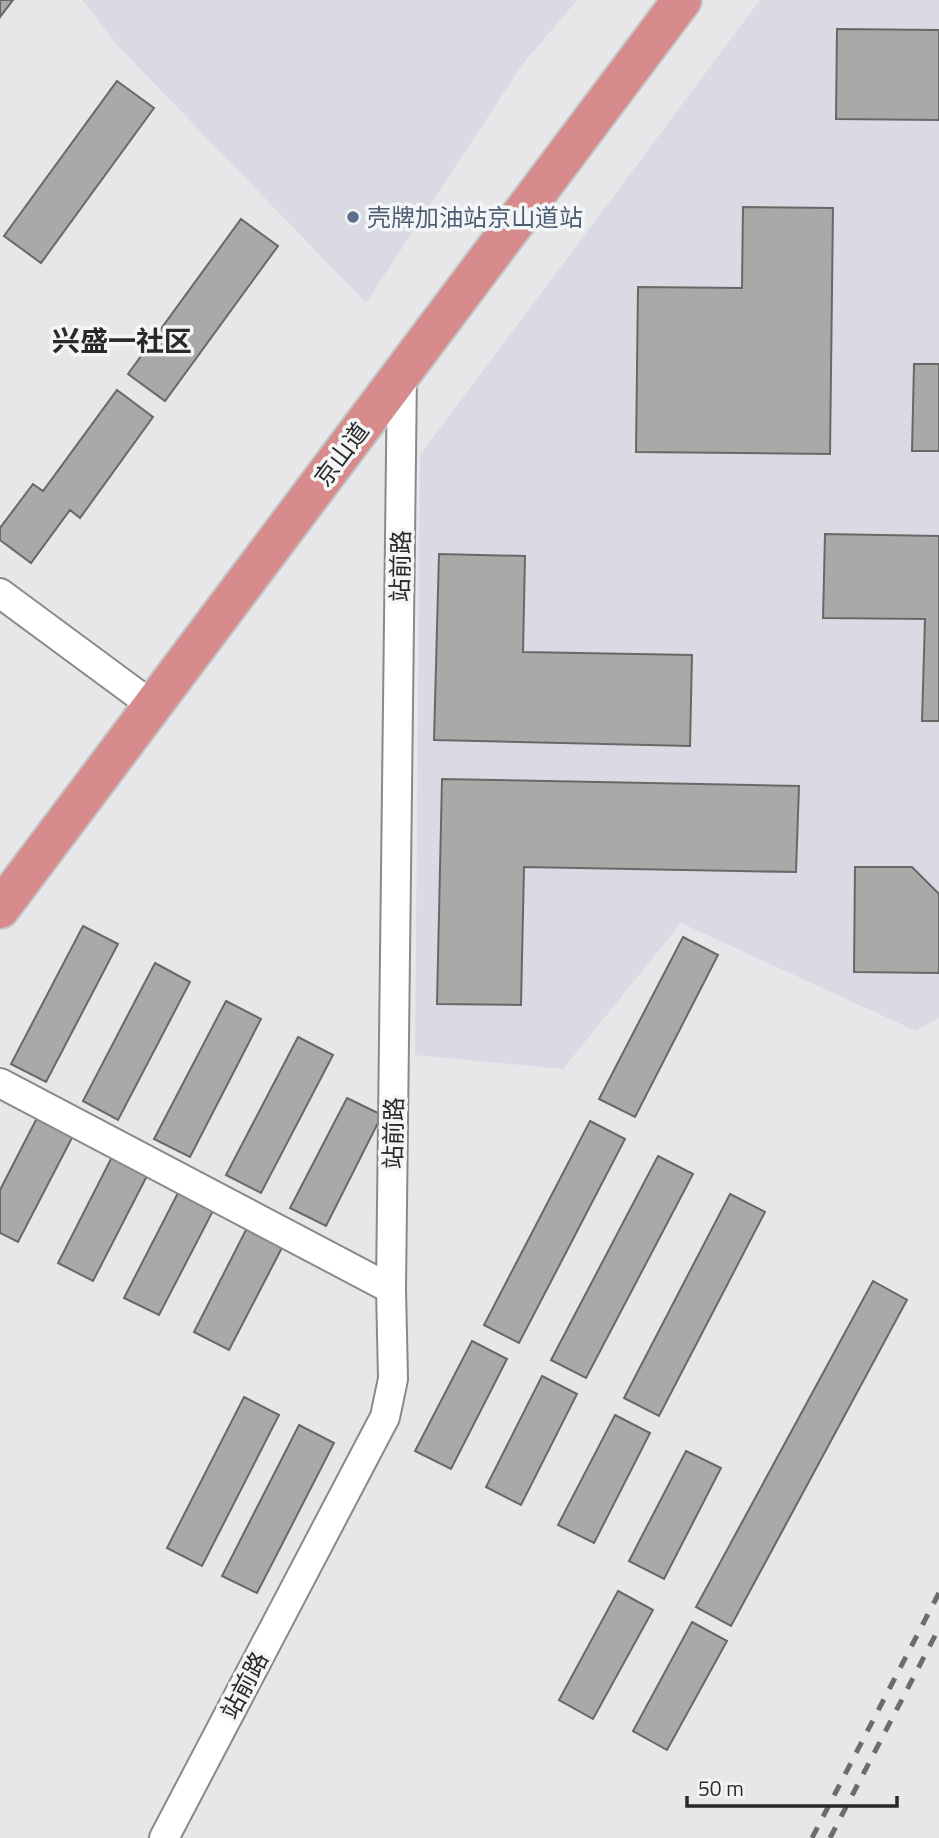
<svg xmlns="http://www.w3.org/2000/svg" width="939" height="1838" viewBox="0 0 939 1838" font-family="'Titillium Web','Noto Sans SC',sans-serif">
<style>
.built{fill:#d9dae4}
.building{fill:#aaa9a7;stroke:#6a6867;stroke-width:2}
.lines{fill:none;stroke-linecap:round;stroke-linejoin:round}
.minor-casing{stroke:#88898b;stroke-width:32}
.highway-casing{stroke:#c3c3c3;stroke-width:42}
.minor{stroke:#fff;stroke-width:28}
.highway{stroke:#d88b8d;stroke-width:38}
.rail{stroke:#6b6c6d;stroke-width:5;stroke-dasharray:12 12;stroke-linecap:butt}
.service-dot{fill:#5c6f8a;stroke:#f4f5f7;stroke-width:2.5}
.labels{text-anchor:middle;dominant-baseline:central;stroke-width:7;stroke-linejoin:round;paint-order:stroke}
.service-label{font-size:24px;fill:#4e5e75;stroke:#f4f5f7;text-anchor:start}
.street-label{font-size:24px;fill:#282929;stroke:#f4f5f7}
.quarter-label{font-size:28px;font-weight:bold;fill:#282929;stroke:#f4f5f7}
</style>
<rect width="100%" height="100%" fill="#e7e7ea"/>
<!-- built -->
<path class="built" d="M82,0H577L522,65L366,303L119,47Z
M760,0H939V1018L916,1031L681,923L563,1069L415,1055L420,455Z"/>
<!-- building -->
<path class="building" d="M0,0H13L0,17Z
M837,29L939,30V120L836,119Z
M117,81L154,108L41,263L4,236Z
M743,207L833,208L830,454L636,452L638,287L742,288Z
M241,219L278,246L165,401L128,374Z
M914,364H939V451H912Z
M117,390L153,417L80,518L70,510L31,563L0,540V528L33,484L43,491Z
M825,534L939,536V721H922L925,619L823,618Z
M439,554L525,556L523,652L692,655L690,746L434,740Z
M442,779L799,786L796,872L524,867L521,1005L437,1004Z
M855,867H912L939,894V973L854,972Z
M83,926L118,944L46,1082L11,1064Z
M683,937L718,955L635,1117L599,1099Z
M155,963L190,982L118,1120L83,1101Z
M226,1001L261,1019L190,1157L154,1139Z
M298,1037L333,1055L261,1193L226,1175Z
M347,1098L382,1115L326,1226L290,1208Z
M39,1114L75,1132L18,1242L0,1233V1190Z
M590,1121L625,1139L519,1343L484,1325Z
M114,1153L150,1170L93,1281L58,1263Z
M658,1156L693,1174L586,1378L551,1360Z
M181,1187L216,1205L159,1315L124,1298Z
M730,1194L765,1212L659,1416L624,1398Z
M250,1222L286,1240L229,1350L194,1332Z
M873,1281L907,1300L731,1626L696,1607Z
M472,1341L507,1359L451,1469L415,1451Z
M542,1376L577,1394L521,1505L486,1487Z
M244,1397L279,1415L202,1566L167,1548Z
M615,1415L650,1433L594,1543L558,1525Z
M299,1425L334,1443L257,1593L222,1576Z
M686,1451L721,1468L664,1579L629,1561Z
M618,1591L653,1610L593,1719L559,1700Z
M692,1622L727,1641L667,1750L633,1731Z"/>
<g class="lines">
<defs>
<path id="minor" d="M0,593L153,706
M0,1083L391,1289
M164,1838L385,1417L393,1379L391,1289L402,372"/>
<path id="highway" d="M0,909L682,0"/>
</defs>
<!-- minor casing -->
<use href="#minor" class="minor-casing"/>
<!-- highway casing -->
<use href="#highway" class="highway-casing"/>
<!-- minor -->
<use href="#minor" class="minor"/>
<!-- highway -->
<use href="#highway" class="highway"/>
<!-- rail -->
<path class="rail" d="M812,1838L939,1593
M830,1838L939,1628"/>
</g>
<!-- markers -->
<circle class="service-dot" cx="353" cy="217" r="7"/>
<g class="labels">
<!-- service labels -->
<g class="service-label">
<text x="367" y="217">壳牌加油站京山道站</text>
</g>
<!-- street labels -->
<g class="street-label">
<text transform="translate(341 454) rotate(-53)">京山道</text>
<text transform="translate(400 566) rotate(-89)">站前路</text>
<text transform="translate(393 1133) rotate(-89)">站前路</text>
<text transform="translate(244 1685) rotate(-62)">站前路</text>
</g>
<!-- quarter labels -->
<g class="quarter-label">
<text x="122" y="340">兴盛一社区</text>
</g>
</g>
<!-- scale -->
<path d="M687 1796v10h210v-10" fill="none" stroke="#282929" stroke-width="3.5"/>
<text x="698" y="1796" font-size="21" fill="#282929" stroke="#f4f5f7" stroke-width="5" paint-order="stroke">50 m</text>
</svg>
